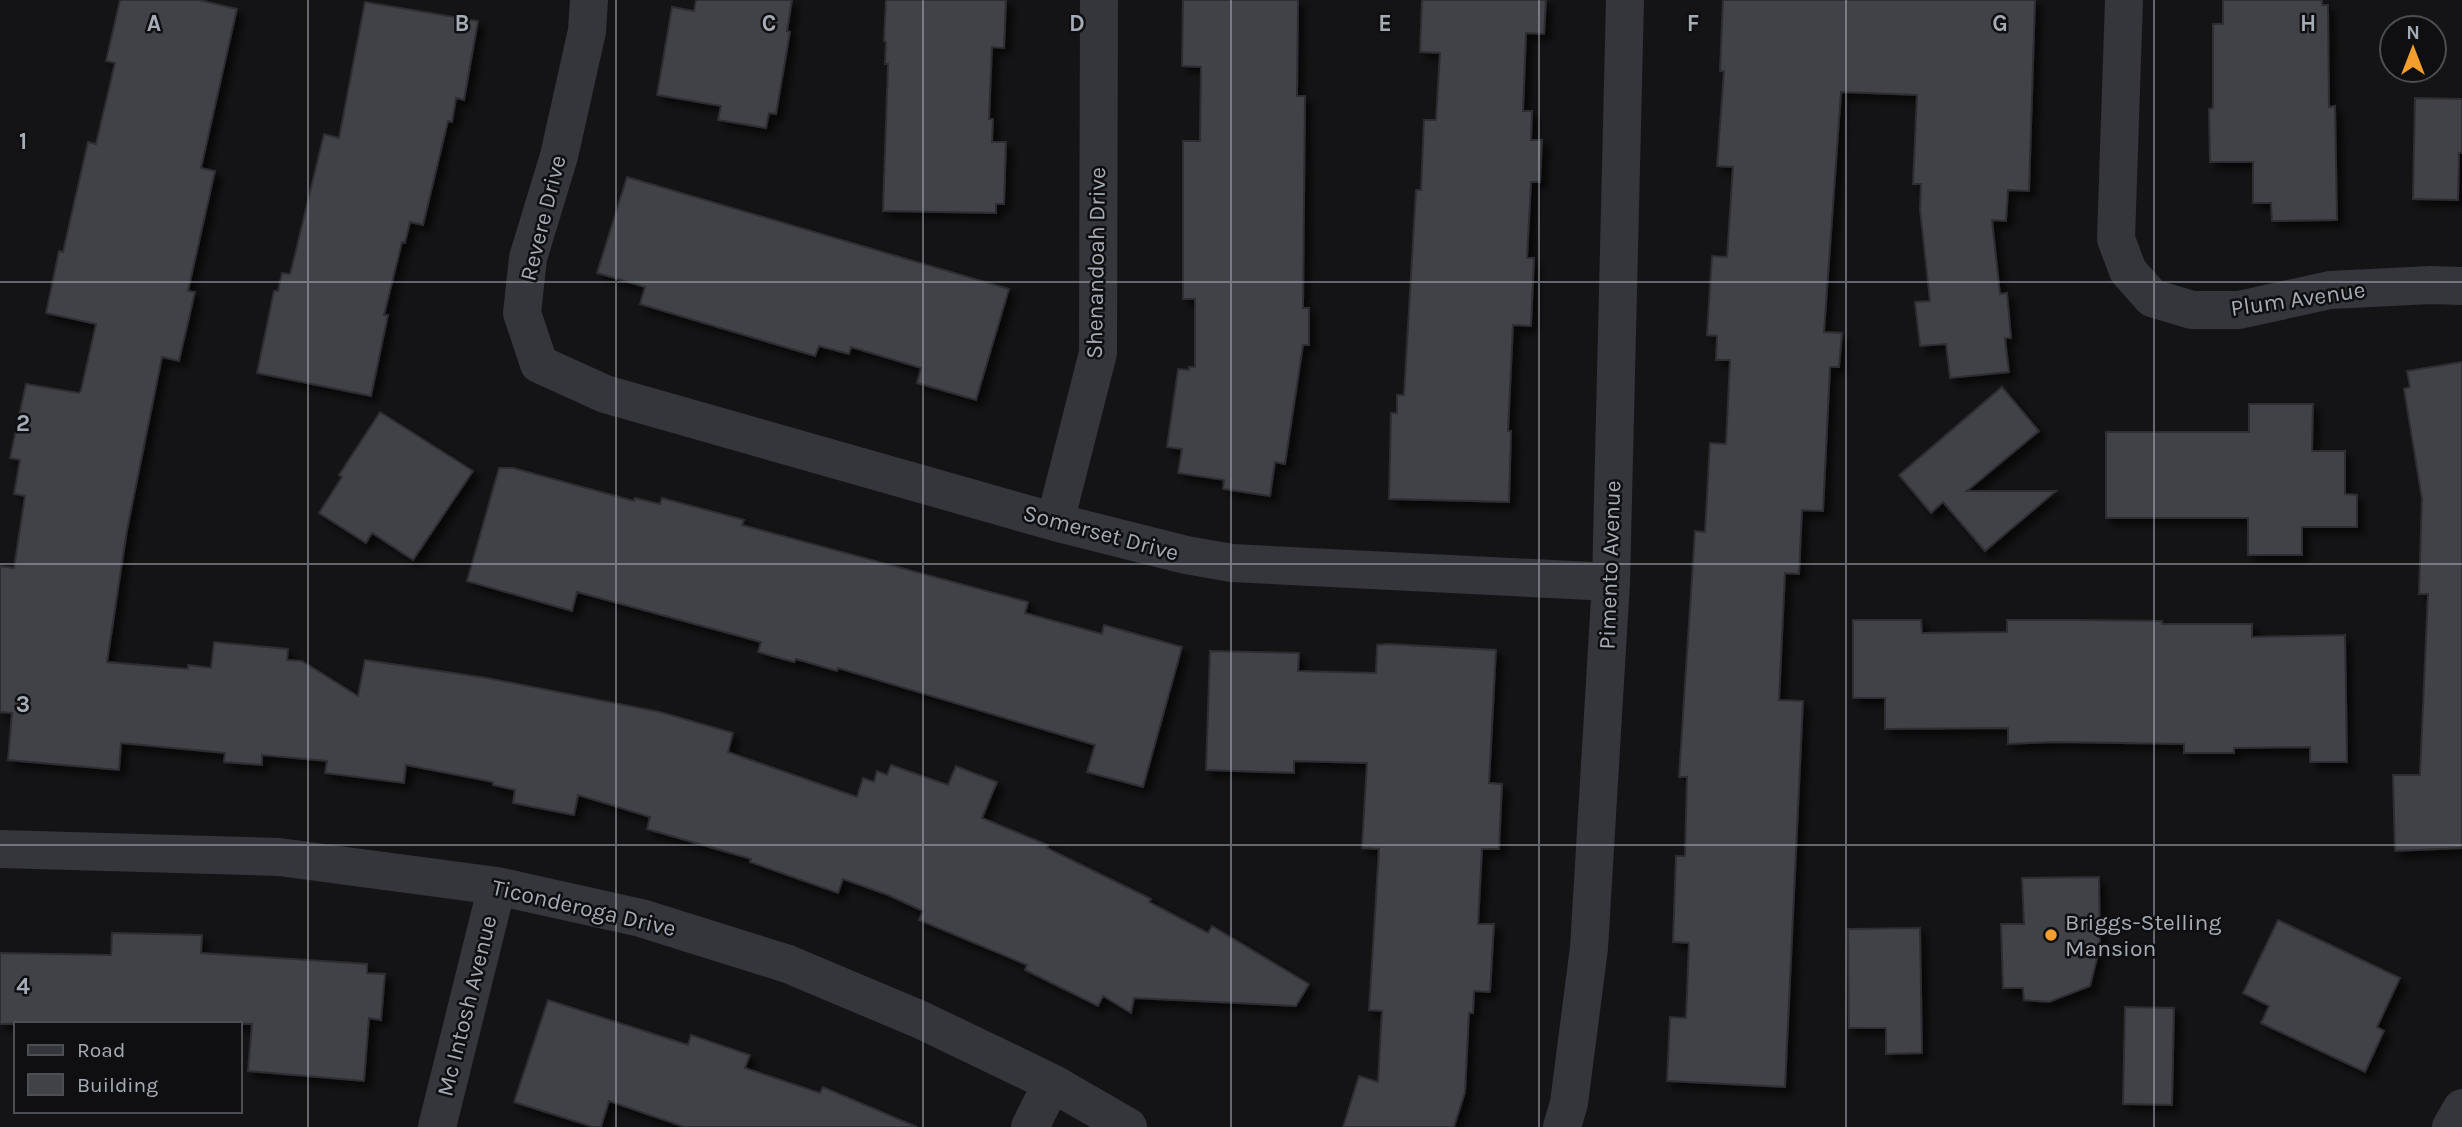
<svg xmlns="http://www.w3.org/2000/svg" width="2462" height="1127" viewBox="0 0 2462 1127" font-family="Karla,sans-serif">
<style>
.building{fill:#404246;stroke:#2e2e32;stroke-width:2;filter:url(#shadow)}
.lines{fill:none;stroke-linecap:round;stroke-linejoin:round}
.street{stroke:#35363b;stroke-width:38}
.grid{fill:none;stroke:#a5acb6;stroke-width:2;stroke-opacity:0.55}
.poi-dot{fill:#f49e2d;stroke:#0f0f11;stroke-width:2.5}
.labels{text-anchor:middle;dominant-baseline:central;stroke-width:5;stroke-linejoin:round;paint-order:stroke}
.street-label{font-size:23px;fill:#a5acb6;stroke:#0f0f11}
.poi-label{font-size:23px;fill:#a5acb6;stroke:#0f0f11;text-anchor:start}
.grid-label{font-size:23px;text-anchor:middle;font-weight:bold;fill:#a5acb6;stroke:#0f0f11;stroke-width:5;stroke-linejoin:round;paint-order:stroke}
</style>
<defs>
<filter id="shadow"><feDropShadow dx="6" dy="6" stdDeviation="3.5" flood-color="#0009"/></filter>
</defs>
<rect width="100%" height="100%" fill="#141416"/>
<!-- building -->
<path class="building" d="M120,0H199L237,9L201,168L215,171L188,291L195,292L179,361L162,357L127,530L107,662L188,669V665L211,668L214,642L288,649L287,660L302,661L358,696L365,660L487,678L660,712L733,733L728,752L857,797L863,778L874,782L877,771L887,775L891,765L948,785L956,766L997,782L982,818L1048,845L1047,848L1151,899L1149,902L1208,933L1212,926L1309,984L1296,1006L1134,998L1131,1013L1103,996L1098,1006L1025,970L1027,965L919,920L923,911L888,895L843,879L838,893L750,862L751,859L647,829L650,817L578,795L574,815L513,803L515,790L493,785V782L406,765L404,783L325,773L327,761L262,755V765L224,762L225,753L121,743L119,770L8,760L12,713L0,712V566L14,568L25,496L14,494L20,460L10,458L26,384L79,393L81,390L96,324L46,313L59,251L63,252L88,142L96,144L115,63L106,61Z
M696,0H792L787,31L790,32L776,114L769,113L766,128L718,120L721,106L657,95L672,7L694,11Z
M886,0H1006L1004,48L992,47L989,119H993L992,142H1006L1004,204H996V213L883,211L888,64H885L886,42L884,41Z
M1183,0H1298L1297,96H1305L1303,308H1309V345H1303L1285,464L1275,462L1270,496L1223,489L1224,480L1178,473L1182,449L1167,447L1178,369L1189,370V367H1195V299H1183V141H1200L1201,67L1182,66Z
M1422,0H1546L1544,34L1526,33L1523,111H1532L1531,140H1542L1540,182H1531L1527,258H1534L1531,326L1513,325L1508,431H1511L1509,502L1389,499L1391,413H1397V395H1404L1416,190H1421L1424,120H1436L1440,53L1420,52Z
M1723,0H2035L2029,191L2008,190L2006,221L1992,220L2000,294L2007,293L2011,338H2005L2009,372L1950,378L1946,344L1920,346L1915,302L1930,301L1920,209L1921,184H1913L1917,95L1841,92L1824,332L1842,333L1839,367H1830L1823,511L1802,510L1799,574L1785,573L1779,700L1803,701L1785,1087L1667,1081L1670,1017L1686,1018L1689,943L1673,942L1676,856H1685L1687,777H1679L1695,531L1705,532L1710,443L1726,444L1730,360H1716L1717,336L1707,335L1712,256L1727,257L1733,167L1717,166L1724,71H1720Z
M2223,0H2322V5H2328L2329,107L2335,106L2337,220L2272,221L2271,203H2253V162H2210L2209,109L2213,108V24H2223Z
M365,2L478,21L464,100L456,98L452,122L448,121L423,225L410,222L405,243L402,242L384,315H388L371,396L257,373L274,291H278L282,273L290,274L291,271L324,134L339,138Z
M2415,98L2462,99V153H2459L2458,200L2413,199Z
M627,177L1009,289L976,400L917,383L921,368L851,347L849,354L819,346L815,356L640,304L645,287L597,273Z
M2462,362V848L2395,851L2393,775H2420L2428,594H2419L2422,499L2404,389L2410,387L2407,371Z
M2002,387L2039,431L1967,491H2056L1985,551L1943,502L1931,513L1899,475Z
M2249,404H2313L2312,451H2345V494L2357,495V527H2302V555H2248V518H2106V432H2249Z
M380,412L473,471L413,560L372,533L366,543L319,513L342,477L339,475Z
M499,468H513L634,501L635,498L660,504L662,498L744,520L742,525L1028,602L1025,613L1102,634L1104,625L1182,647L1143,787L1087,772L1095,745L838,668L837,671L796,659L794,662L758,652L761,642L577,592L572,611L467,581Z
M1853,620H1921L1922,633L2007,632V620H2072L2162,621V624H2252V637L2345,635L2347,762H2310V747L2234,748V753H2184V744L2054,742L2008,744V728L1885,729V698H1853Z
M1389,644L1496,650L1489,783L1502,784L1499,849H1482L1478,924H1494L1490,992L1474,991L1473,1013H1469L1465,1092L1454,1127H1343L1359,1076L1378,1082L1382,1011L1369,1010L1379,849L1362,848L1367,763L1294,761V773L1206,770L1210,651L1299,653L1298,671L1376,673L1377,645Z
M2099,877L2100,947L2090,986L2049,1002L2024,1000L2023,988H2003L2001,924H2024L2022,878Z
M2278,920L2400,978L2377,1027L2384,1031L2365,1072L2261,1023L2269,1006L2243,993Z
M1920,928L1922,1053L1886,1054V1028H1849L1848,929Z
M112,933L202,935L201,953L367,964V973L385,974L381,1020L369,1018L364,1081L248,1071L252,1024H0V953L111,955Z
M548,1000L688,1045L691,1035L750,1055L745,1068L820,1093L823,1087L917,1127H684L609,1101L601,1127H593L514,1102Z
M2125,1007L2174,1008L2172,1105L2123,1104Z"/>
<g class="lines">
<!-- street -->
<path class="street" d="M589,0L587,31L559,156L528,258L522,313L539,364L605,394L1055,522L1186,555L1232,563L1611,582
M2124,0L2116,239L2128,271L2152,298L2192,310H2239L2330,290L2431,285L2462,286
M1055,522L1098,353L1099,0
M0,849L279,857L497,886L641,918L788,964L921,1020L1052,1083L1128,1127
M437,1127L497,886
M1030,1127L1052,1083
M1562,1127L1569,1103L1589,948L1611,582L1625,0
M2451,1127L2462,1108"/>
</g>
<!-- grid -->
<path class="grid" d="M308,0V1127M616,0V1127M923,0V1127M1231,0V1127M1539,0V1127M1846,0V1127M2154,0V1127M0,282H2462M0,564H2462M0,845H2462"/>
<!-- markers -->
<circle class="poi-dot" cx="2051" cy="935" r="7"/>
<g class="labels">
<!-- street labels -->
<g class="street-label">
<text transform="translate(543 218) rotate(-76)">Revere Drive</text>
<text transform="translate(1096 263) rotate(-89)">Shenandoah Drive</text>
<text transform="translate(2298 299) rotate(-8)">Plum Avenue</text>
<text transform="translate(1101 533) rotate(15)">Somerset Drive</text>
<text transform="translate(1610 565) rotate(-88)">Pimento Avenue</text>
<text transform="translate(584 908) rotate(13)">Ticonderoga Drive</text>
<text transform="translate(467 1006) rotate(-76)">Mc Intosh Avenue</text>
</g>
<!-- poi labels -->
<g class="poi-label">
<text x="2065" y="922">Briggs-Stelling<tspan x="2065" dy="26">Mansion</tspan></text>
</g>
</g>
<g class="grid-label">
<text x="154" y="31">A</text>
<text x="462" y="31">B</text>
<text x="769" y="31">C</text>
<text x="1077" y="31">D</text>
<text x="1385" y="31">E</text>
<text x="1693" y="31">F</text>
<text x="2000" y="31">G</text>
<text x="2308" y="31">H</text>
<text x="23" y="149">1</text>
<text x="23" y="431">2</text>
<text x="23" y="712">3</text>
<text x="23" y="994">4</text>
</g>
<!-- legend -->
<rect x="14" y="1022" width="228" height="91" fill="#0f0f11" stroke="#4b4e53" stroke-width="2"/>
<rect x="28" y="1045" width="35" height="10" fill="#35363b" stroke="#4b4e53" stroke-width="2"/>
<text x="77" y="1057" font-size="21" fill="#a5acb6">Road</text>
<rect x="28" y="1074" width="35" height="21" fill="#404246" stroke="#4b4e53" stroke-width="2"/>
<text x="77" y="1092" font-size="21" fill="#a5acb6">Building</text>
<!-- north arrow -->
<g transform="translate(2413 49)"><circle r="33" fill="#0f0f11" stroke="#4b4e53" stroke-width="2"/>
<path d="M0-5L12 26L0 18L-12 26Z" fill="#f49e2d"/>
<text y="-10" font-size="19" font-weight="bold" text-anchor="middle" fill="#a5acb6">N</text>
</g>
</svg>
